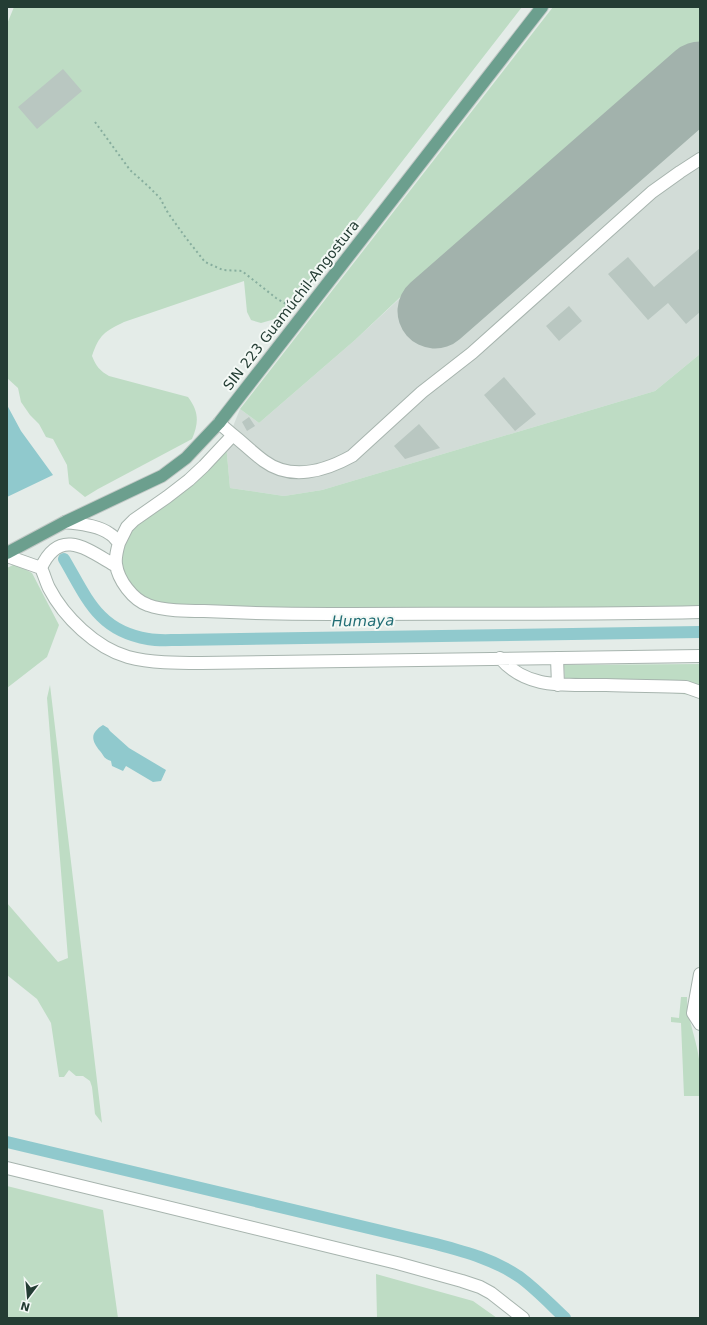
<svg xmlns="http://www.w3.org/2000/svg" width="707" height="1325" viewBox="0 0 707 1325" font-family="'DejaVu Sans',sans-serif">
<style>
.built{fill:#d2dcd7}
.green{fill:#bedcc4}
.water{fill:#90c9cd}
.lines{fill:none;stroke-linecap:round;stroke-linejoin:round}
.canal{stroke:#90c9cd;stroke-width:12}
.runway{stroke:#a2b2ac;stroke-width:75}
.building{fill:#b9c7c1}
.street-casing{stroke:#a7b4ae;stroke-width:14}
.primary-casing{stroke:#c2c9c6;stroke-width:14}
.path{stroke:#87ae9e;stroke-width:2;stroke-dasharray:2 3;stroke-linecap:butt}
.street{stroke:#fff;stroke-width:12}
.primary{stroke:#6c9f8e;stroke-width:12}
.labels{text-anchor:middle;dominant-baseline:central;stroke-width:4;stroke-linejoin:round;paint-order:stroke}
.street-label{font-size:14px;fill:#243d34;stroke:#f4f9f6}
.water-label{font-size:15px;font-style:italic;fill:#226e75;stroke:#f4f9f6}
</style>
<rect width="100%" height="100%" fill="#e4ece8"/>
<!-- built -->
<path class="built" d="M700,19V354L655,391L322,490L284,496L230,488L226,444L240,409L259,423L355,340Z"/>
<!-- green -->
<path class="green" d="M14,7H522L289,307L275,319L261,323L251,320L247,312L244,281L124,322C105,331 99,335 92,356C96,366 100,371 109,376L188,397C199,412 199,422 192,439L98,489L85,497L69,484L67,465L53,439L46,437L39,424L30,415L21,402L18,388L7,378V24Z
M553,7H700V61L427,302L411,287L355,340L259,423L240,409Z
M700,354V611L498,612L190,618L147,607L123,584L115,548L124,528L226,444L230,488L284,496L322,490L655,391Z
M15,564L32,573L59,625L47,657L7,688V568Z
M700,664V696L565,681L564,665Z
M50,685L102,1123L95,1114L92,1087L90,1081L83,1076H76L69,1070L64,1077H59L51,1023L37,999L7,975V903L58,962L68,958L47,698Z
M681,997H687C687,1019 696,1037 699,1059C701,1071 700,1084 700,1096H684L681,1023L671,1022V1017L679,1018Z
M7,1186L103,1210L118,1318H7Z
M376,1274L473,1301L497,1318H377Z"/>
<!-- water -->
<path class="water" d="M7,405L21,431L53,475L7,497Z
M103,725L108,728L110,731L129,748L166,770L161,781L153,782L126,766L123,771L112,766L111,761C103,758 105,757 100,751C91,740 90,733 103,725Z"/>
<g class="lines">
<!-- canal -->
<path class="canal" d="M64,559C87,598 98,631 148,639C158,641 169,640 179,640L700,632
M7,1142L436,1244C466,1252 496,1260 521,1278C537,1290 551,1305 565,1318"/>
<!-- runway -->
<path class="runway" d="M435,311L700,79"/>
</g>
<!-- building -->
<path class="building" d="M63,69L82,91L37,129L18,107Z
M700,248V312L686,324L668,303L648,320L608,274L628,257L654,287Z
M569,306L582,321L559,341L546,326Z
M504,377L536,414L515,431L484,395Z
M249,417L255,426L247,431L242,422Z
M419,424L440,448L405,459L394,446Z"/>
<g class="lines">
<defs>
<path id="street" d="M233,435C243,443 253,453 264,461C291,481 325,471 352,456L422,392L472,353L652,192L680,172L700,159
M65,522C79,524 98,525 110,534C114,536 116,540 119,543C117,550 115,557 116,564C118,580 133,600 148,605C164,611 187,611 204,611C246,613 288,614 330,614C454,613 577,615 700,612
M119,543L127,527L134,520L167,497L189,480L204,466L233,435L219,423
M7,556L41,568
M116,566C88,550 60,526 41,568C44,574 46,582 49,588C64,617 96,648 128,657C151,663 177,663 201,663L700,656
M500,658C528,691 568,684 606,685C633,686 660,686 686,687L700,692
M557,658L558,685
M700,974L693,1013L700,1024
M7,1168L397,1263L462,1281L480,1287L491,1293L523,1318"/>
<path id="primary" d="M7,553L65,522L162,476L186,458L219,423L542,7"/>
</defs>
<!-- street casing -->
<use href="#street" class="street-casing"/>
<!-- primary casing -->
<use href="#primary" class="primary-casing"/>
<!-- path -->
<path class="path" d="M95,122L130,170L148,186L160,198L168,213L186,238L205,262L223,270L242,271L276,298L293,308"/>
<!-- street -->
<use href="#street" class="street"/>
<!-- primary -->
<use href="#primary" class="primary"/>
</g>
<g class="labels">
<!-- street labels -->
<g class="street-label">
<text transform="translate(291 305) rotate(-52)">SIN 223 Guamúchil-Angostura</text>
</g>
<!-- water labels -->
<g class="water-label">
<text transform="translate(363 621) rotate(-1)">Humaya</text>
</g>
</g>
<!-- border -->
<rect width="707" height="1325" fill="none" stroke="#243d34" stroke-width="16"/>
<!-- north arrow -->
<g transform="translate(28 1297) rotate(196)" stroke="#f4f9f6" stroke-width="3" paint-order="stroke">
<path d="M0-3L7 15L0 10L-7 15Z" fill="#243d34"/>
<text y="-6" font-size="11" font-weight="bold" text-anchor="middle" fill="#243d34">N</text>
</g>
</svg>
